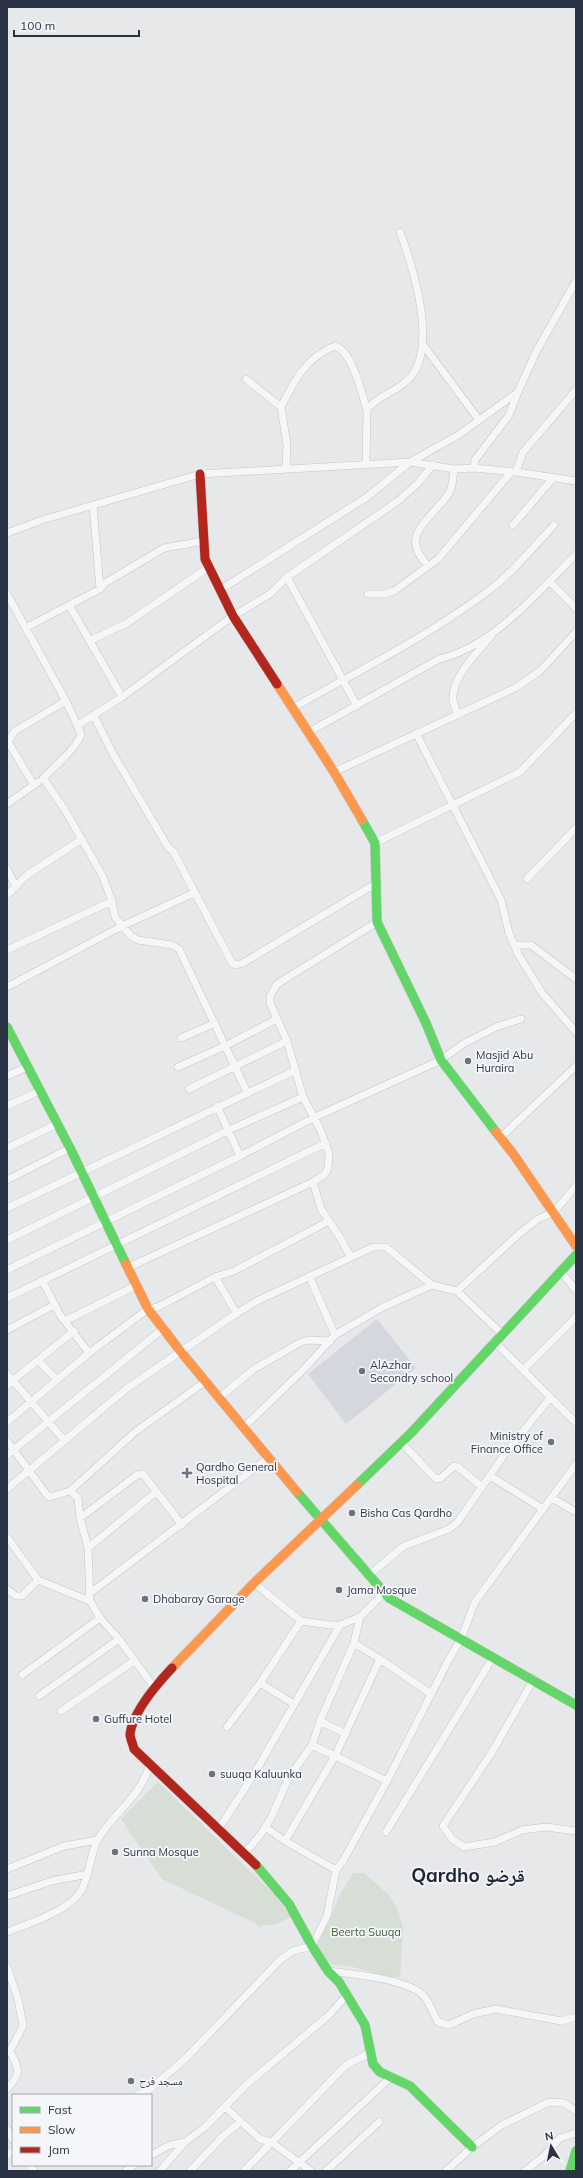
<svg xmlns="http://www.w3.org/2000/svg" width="583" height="2178" viewBox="0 0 583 2178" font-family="Mulish,'Noto Naskh Arabic',sans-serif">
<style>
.built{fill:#d4d7dd}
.green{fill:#d6ded6}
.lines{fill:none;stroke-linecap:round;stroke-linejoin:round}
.street-casing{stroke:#c4c6c8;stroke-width:8}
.fast-casing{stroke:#c4c6c8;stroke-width:10}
.slow-casing{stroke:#c4c6c8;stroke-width:10}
.jam-casing{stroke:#c4c6c8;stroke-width:10}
.street{stroke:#f5f6f7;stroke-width:7}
.fast{stroke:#63d668;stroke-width:9}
.slow{stroke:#ff974d;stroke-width:9}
.jam{stroke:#b3261e;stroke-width:9}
.poi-dot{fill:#6c737f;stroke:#f4f6f9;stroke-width:1.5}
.labels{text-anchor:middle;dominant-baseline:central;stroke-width:3.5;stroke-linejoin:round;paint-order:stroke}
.poi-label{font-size:11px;fill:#2b3445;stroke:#f4f6f9;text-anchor:start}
.park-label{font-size:11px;fill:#3f6138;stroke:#f4f6f9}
.town-label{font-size:19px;font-weight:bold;fill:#1d2536;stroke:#f4f6f9}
</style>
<rect width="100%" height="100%" fill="#e6e8ea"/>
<!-- built -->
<path class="built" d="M377,1319L416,1368L346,1424L308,1374Z"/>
<!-- green -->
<path class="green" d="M158,1782L275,1895L291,1917L274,1925H264L259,1927L255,1923L162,1879L121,1819Z
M353,1873H364L388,1894L398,1910L403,1928L400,1977H390L349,1966L333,1965L326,1960L313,1944L329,1922L339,1896Z"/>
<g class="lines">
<defs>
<path id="street" d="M424,346L479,420
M246,379L281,407L287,445L286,469
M281,407C294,381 306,357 335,346C352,350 363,396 367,411
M366,463L367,411L369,407C381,394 403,389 413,374C436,341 413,267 400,232
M474,468L475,460L509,415L518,392
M516,472L523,452L576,390
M93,505L100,589
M513,525L553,478
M7,533L42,520L200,474L410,462L454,469L474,468L516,472L576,481
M429,566C396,536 432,519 449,493C453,487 453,476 454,469
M287,577L357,706
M549,581L576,608
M220,590L367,497L410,462L460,434L518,392L536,352L576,281
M7,594L66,701L81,734C80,744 52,770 43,778L65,810L102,875L112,901L115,917L131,936L138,940L172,945L179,949L247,1092
M368,594H383L394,591L438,559L511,472
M69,605L122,697
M27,627L100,589L105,583L164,548L204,541
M89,641L127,623L209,567
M293,708C358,671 427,637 487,592C512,573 533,548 554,525
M458,715C456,710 454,705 453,700C451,677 478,652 491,636
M94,716L112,752L168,847L173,851L232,963L236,965L243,963L375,884
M78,725L122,697L233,616L270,594L287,577L398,501L417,484L433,465
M309,732L439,659C493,647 538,592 576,554
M416,733L501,900L509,933L518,954L542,993L576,1032
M8,742L34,785
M7,743L15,731L66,701
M334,772L515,688L540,671L576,632
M7,804L38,782
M375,843L520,772L576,713
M7,869L16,887
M527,879L576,828
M7,895L27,875L82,839
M514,945H531L576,979
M7,950L112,901
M7,987L122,926L194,893
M181,1038L215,1023
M178,1067L225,1046L277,1019
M7,1076L27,1067
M189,1089L287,1041
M7,1106L39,1091
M217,1106L240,1156
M501,1137L576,1066
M7,1148L57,1124
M7,1180L70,1148
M7,1208L296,1070
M7,1240L227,1131L303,1097
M350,1256L341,1239L321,1209L313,1182L324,1175L328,1169L329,1153L320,1129L303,1097L287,1041L270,1003V996L277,984L377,922
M127,1268L313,1182
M7,1270L240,1156L313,1118L441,1060L463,1044L496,1027L521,1019
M560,1271L576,1290
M309,1276L335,1335
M215,1277L237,1314
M42,1280L60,1315L89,1353
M457,1291L520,1233L538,1219L554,1212L576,1186
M7,1298L326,1143
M65,1321L135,1286
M7,1330L54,1305
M496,1343L576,1423
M38,1360L57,1380
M523,1370L576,1317
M7,1374L65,1441
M7,1385L74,1331
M220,1397L254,1369L301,1342L308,1340L330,1341
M7,1422L89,1353L148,1309L158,1307L215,1277L234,1271L329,1221
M244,1427L303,1370L335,1335L383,1307L432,1285
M7,1441L47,1495L50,1497L70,1491L135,1432L206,1381
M401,1442L436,1479L441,1478L454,1466L458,1467L482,1487
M7,1455L164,1328
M490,1476L543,1509
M7,1489L126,1389L234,1315L257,1301L373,1247H386L432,1285L457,1291L502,1334
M70,1491L78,1498L80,1518L88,1548L90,1601L100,1618L119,1639L154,1687
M552,1498L576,1512
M80,1518L137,1475L143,1474L182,1525
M7,1537L38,1580L90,1601
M88,1548L156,1492
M369,1575L404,1546L449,1529L457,1523L504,1455L550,1398
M254,1583L301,1621L330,1625H340L360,1617L384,1593
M7,1589L16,1596H22L38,1580
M89,1594L268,1458
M354,1643L380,1659L431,1694
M22,1675L100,1618
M534,1679L492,1752L443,1826L452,1839L464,1847L495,1842L522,1830L546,1827L576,1831
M260,1683L294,1704
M39,1696L119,1639
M61,1711L134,1661
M320,1721L346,1734
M227,1727L260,1683L301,1621
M312,1745L387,1781
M265,1827L285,1841L336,1870
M218,1830L254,1774L340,1625
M386,1832L492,1659
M285,1841L335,1756L380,1659
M244,1854L261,1834L272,1816L288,1779L312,1745L320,1721L354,1643L360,1617
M7,1869L64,1846L98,1840
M7,1896L52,1881L88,1874
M7,1932C28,1924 72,1910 82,1889C90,1873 90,1854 98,1839C114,1812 141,1797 150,1764
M7,1967L18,1999L23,2026L10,2051C19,2069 22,2073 7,2089
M328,1971C351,1974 407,1979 423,1995C430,2003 433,2013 438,2022L449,2025L473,2014L496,2009L561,2021L576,2017
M137,2095L151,2088L184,2060L281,1959L293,1951L312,1946L327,1916L336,1870L343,1861L387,1781L448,1661L461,1639L475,1602L576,1464
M225,2107L260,2139L271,2142L311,2171
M7,2129L13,2140
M7,2155L13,2151
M151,2155L170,2145L185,2142L205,2127L247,2084L329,2015L347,1995
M29,2165L34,2171
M126,2171L134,2165
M160,2171L185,2142
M190,2171L223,2136L241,2121
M244,2171L346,2065L370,2053
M290,2171L390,2078
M326,2171L379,2122
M446,2171L472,2147L502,2125L549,2102L564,2103L576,2111
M525,2171L544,2156L560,2138L576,2133"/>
<path id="fast" d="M362,820L375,843L377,922L426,1023L441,1060L496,1132
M7,1027L70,1148L126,1264
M357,1485L411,1433L576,1255
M297,1492L389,1598L576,1705
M256,1865L289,1904L312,1946L328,1971L339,1982L365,2025L373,2064L380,2072L410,2086L472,2147
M570,2171L576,2151"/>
<path id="slow" d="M277,684L334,772L362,820
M496,1132L514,1155L576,1246
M126,1264L148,1309L181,1352L297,1492
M172,1668L254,1583L357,1485"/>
<path id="jam" d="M200,474L205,559L233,616L277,684
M172,1668C157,1684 133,1711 130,1734C130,1738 133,1744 134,1749L256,1865"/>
</defs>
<!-- street casing -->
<use href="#street" class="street-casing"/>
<!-- fast casing -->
<use href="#fast" class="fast-casing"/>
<!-- slow casing -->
<use href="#slow" class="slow-casing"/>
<!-- jam casing -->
<use href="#jam" class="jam-casing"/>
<!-- street -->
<use href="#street" class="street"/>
<!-- fast -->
<use href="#fast" class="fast"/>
<!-- slow -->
<use href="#slow" class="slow"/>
<!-- jam -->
<use href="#jam" class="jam"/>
</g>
<!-- markers -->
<g class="poi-dot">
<circle cx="468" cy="1061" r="4"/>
<circle cx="362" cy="1371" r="4"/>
<circle cx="551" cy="1442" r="4"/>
<path d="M185 1467h4v4h4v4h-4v4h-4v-4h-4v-4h4z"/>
<circle cx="352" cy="1513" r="4"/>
<circle cx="339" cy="1590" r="4"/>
<circle cx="145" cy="1599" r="4"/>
<circle cx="96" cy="1719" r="4"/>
<circle cx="212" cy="1774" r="4"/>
<circle cx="115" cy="1852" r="4"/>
<circle cx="131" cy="2081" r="4"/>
</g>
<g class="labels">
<!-- poi labels -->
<g class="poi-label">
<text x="476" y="1055">Masjid Abu<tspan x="476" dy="13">Huraira</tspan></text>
<text x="370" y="1365">AlAzhar<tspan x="370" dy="13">Secondry school</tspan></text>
<text x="543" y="1436" text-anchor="end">Ministry of<tspan x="543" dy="13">Finance Office</tspan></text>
<text x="196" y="1467">Qardho General<tspan x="196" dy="13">Hospital</tspan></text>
<text x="360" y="1513">Bisha Cas Qardho</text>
<text x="347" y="1590">Jama Mosque</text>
<text x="153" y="1599">Dhabaray Garage</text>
<text x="104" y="1719">Guffure Hotel</text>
<text x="220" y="1774">suuqa Kaluunka</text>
<text x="123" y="1852">Sunna Mosque</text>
<text x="139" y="2081">مسجد فرح</text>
</g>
<!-- park labels -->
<g class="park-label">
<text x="366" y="1932">Beerta Suuqa</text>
</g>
<!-- town labels -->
<g class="town-label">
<text x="468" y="1875">Qardho قرضو</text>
</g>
</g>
<!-- border -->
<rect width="583" height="2178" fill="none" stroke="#2b3445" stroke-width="16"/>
<!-- legend -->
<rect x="12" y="2094" width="140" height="72" fill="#f4f6f9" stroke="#a4a8b1"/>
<rect x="20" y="2107" width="20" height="6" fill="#63d668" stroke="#a4a8b1"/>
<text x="48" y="2114" font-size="12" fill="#2b3445">Fast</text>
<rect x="20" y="2127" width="20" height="6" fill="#ff974d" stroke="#a4a8b1"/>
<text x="48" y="2134" font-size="12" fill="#2b3445">Slow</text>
<rect x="20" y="2147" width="20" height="6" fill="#b3261e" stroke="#a4a8b1"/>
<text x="48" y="2154" font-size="12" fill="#2b3445">Jam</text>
<!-- north arrow -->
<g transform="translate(551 2146) rotate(350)" stroke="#f4f6f9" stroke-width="3" paint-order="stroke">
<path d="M0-3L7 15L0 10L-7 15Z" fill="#2b3445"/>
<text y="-6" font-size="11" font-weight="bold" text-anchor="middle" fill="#2b3445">N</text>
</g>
<!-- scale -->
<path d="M14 30v6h125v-6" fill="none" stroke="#2b3445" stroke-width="2"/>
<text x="20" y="30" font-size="12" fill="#2b3445" stroke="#f4f6f9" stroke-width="3" paint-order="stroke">100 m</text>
</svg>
